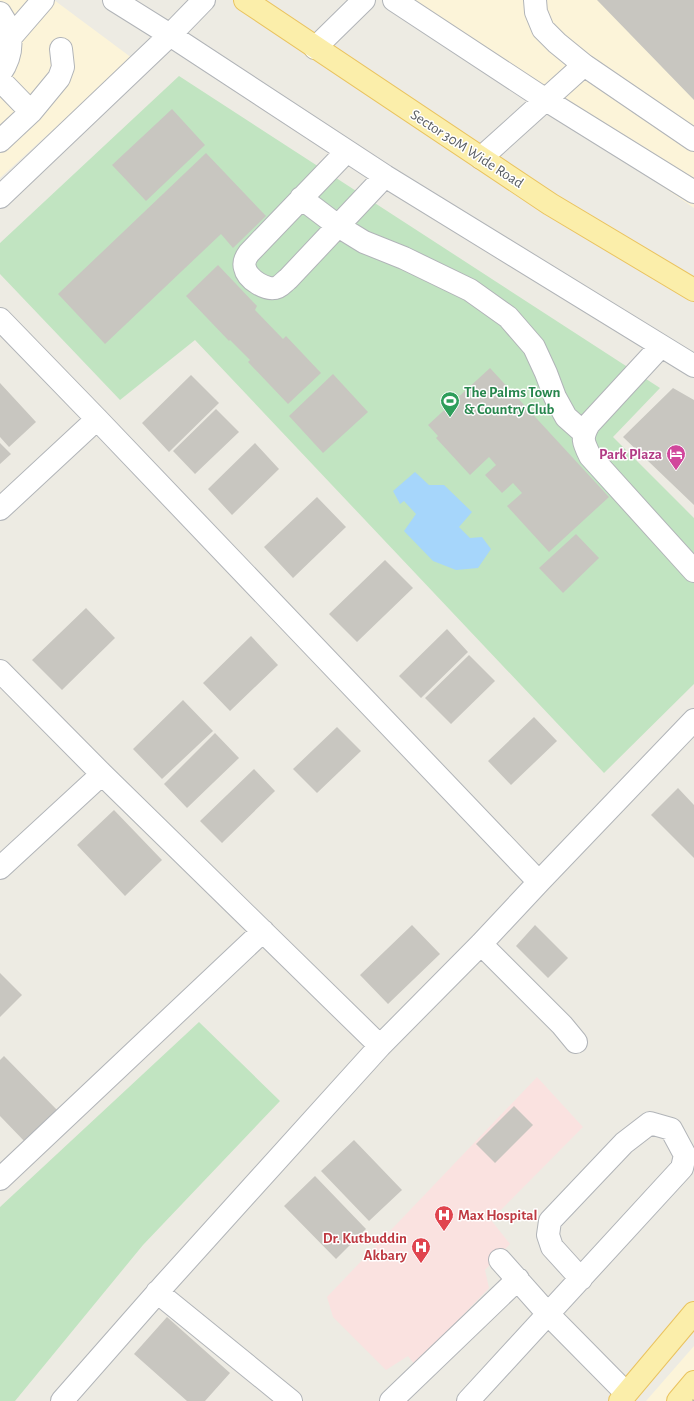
<svg xmlns="http://www.w3.org/2000/svg" width="694" height="1401" viewBox="0 0 694 1401" font-family="'Alegreya Sans',sans-serif">
<style>
.commercial{fill:#fcf4d9}
.medical{fill:#fae2e0}
.green{fill:#c1e4c1}
.water{fill:#a6d6fb}
.building{fill:#c8c6c0}
.lines{fill:none;stroke-linecap:round;stroke-linejoin:round}
.minor-casing{stroke:#b1b4b8;stroke-width:24}
.major-casing{stroke:#eac35f;stroke-width:24}
.minor{stroke:#fff;stroke-width:22}
.major{stroke:#fbeeaa;stroke-width:22}
.rail{stroke:#b2b3b3;stroke-width:3;stroke-dasharray:1 5;stroke-linecap:butt}
.labels{text-anchor:middle;dominant-baseline:central;stroke-width:3;stroke-linejoin:round;paint-order:stroke}
.street-label{font-size:15px;fill:#5b5f63;stroke:#fff}
.leisure-label{font-size:15px;font-weight:bold;fill:#27864d;stroke:#fff;text-anchor:start}
.hotel-label{font-size:15px;font-weight:bold;fill:#b23c85;stroke:#fff;text-anchor:end}
.health-label{font-size:15px;font-weight:bold;fill:#be3a42;stroke:#fff;text-anchor:start}
</style>
<rect width="100%" height="100%" fill="#edebe3"/>
<!-- commercial -->
<path class="commercial" d="M0,0H54L132,58L0,178Z
M405,0H694V208L591,138Z
M694,1346V1401H646Z"/>
<!-- medical -->
<path class="medical" d="M537,1077L583,1127L491,1220L510,1244L485,1270L489,1288L415,1365L408,1356L386,1370L333,1317L327,1297Z"/>
<!-- green -->
<path class="green" d="M179,76L660,388L613,437L694,518V684L604,773L195,340L120,400L0,274V243Z
M199,1022L280,1101L143,1245L15,1401H0V1207Z"/>
<!-- water -->
<path class="water" d="M415,472L429,485H444L472,512L459,527L470,538L482,537L491,549L478,568L456,570L433,561L404,531L416,514L404,501L400,504L393,491Z"/>
<!-- building -->
<path class="building" d="M597,0H694V100Z
M172,109L205,145L146,201L112,165Z
M206,153L266,216L233,248L221,234L105,344L58,294Z
M218,265L257,306L255,310L283,339L286,336L321,373L288,404L248,362L250,360L230,340L229,341L186,296Z
M490,368L609,497L549,552L507,506L522,493L513,483L502,493L485,475L496,465L489,457L470,475L436,438L438,436L428,425Z
M333,374L368,412L323,453L289,416Z
M191,375L219,403L169,452L142,423Z
M0,383L36,422L9,447L0,437Z
M673,388L694,400V505L623,437Z
M216,409L239,432L195,474L173,451Z
M0,443L11,454L0,464Z
M255,443L279,469L232,515L208,489Z
M317,497L346,527L293,578L264,547Z
M576,534L599,558L563,593L539,568Z
M385,560L413,588L357,642L329,614Z
M86,608L115,638L62,690L32,660Z
M447,629L468,652L421,698L399,676Z
M251,636L278,665L230,711L203,683Z
M469,655L495,681L451,724L425,698Z
M183,700L213,731L162,779L133,749Z
M534,717L557,741L511,785L488,761Z
M337,727L361,751L317,793L293,769Z
M215,733L239,758L187,808L164,784Z
M254,769L275,791L222,843L200,821Z
M678,788L694,805V858L651,815Z
M114,810L162,860L125,896L77,845Z
M412,925L440,954L388,1004L360,975Z
M535,925L568,958L548,978L516,946Z
M0,973L22,995L0,1017Z
M4,1056L59,1112L27,1144L0,1116V1060Z
M514,1106L533,1125L495,1163L476,1144Z
M354,1140L402,1190L369,1221L321,1171Z
M315,1176L366,1229L336,1259L284,1206Z
M167,1317L230,1373L205,1401H187L134,1354Z"/>
<g class="lines">
<defs>
<path id="minor" d="M114,0L170,35L385,176L694,366
M394,0L546,100L694,192
M535,0L536,12L543,29L557,43L584,65L694,140
M0,13C14,33 14,54 0,74
M11,37L43,0
M315,48L364,0
M0,80L31,112L59,78L63,67L61,49
M0,141L31,112
M347,151L249,253C246,257 243,262 245,268C247,279 267,292 278,287C282,285 285,281 288,279L385,176
M481,158L584,65
M0,197L170,35L204,0
M301,198L338,226L364,242L404,258L470,290L508,317L534,347L546,373L555,397L566,417L584,433
M0,319L97,419L539,882
M661,346L589,424C581,438 583,442 590,456L694,571
M0,509L97,419
M0,671L102,774L380,1046
M0,868L102,774
M481,944L562,1025L576,1042
M0,1179L263,931
M500,1260L548,1314L626,1393
M157,1292L291,1401
M62,1401L164,1285L380,1046L481,944L539,882L694,720
M391,1401L518,1279
M468,1401L682,1168L685,1155L671,1129L650,1123L624,1143L550,1221L548,1235L552,1247L581,1279"/>
<path id="major" d="M245,0L550,204L694,290
M620,1401L694,1313
M678,1401L694,1382"/>
</defs>
<!-- minor casing -->
<use href="#minor" class="minor-casing"/>
<!-- major casing -->
<use href="#major" class="major-casing"/>
<!-- minor -->
<use href="#minor" class="minor"/>
<!-- major -->
<use href="#major" class="major"/>
<!-- rail -->
<path class="rail" d="M693,1401L694,1400"/>
</g>
<!-- icons -->
<defs>
<symbol id="stadium-pin" viewBox="-11 -11 22 30"><path d="M0 17L-7.5 6A9.5 9.5 0 1 1 7.5 6Z" fill="#2e9e5b" stroke="#fff"/><path d="M0-5a6.5 5 0 1 0 0 10a6.5 5 0 1 0 0-10ZM-3.5-1.8h7v3.6h-7Z" fill="#fff"/></symbol>
<symbol id="hotel-pin" viewBox="-11 -11 22 30"><path d="M0 17L-7.5 6A9.5 9.5 0 1 1 7.5 6Z" fill="#d1479c" stroke="#fff"/><path d="M-6-4.5h1.5V1H6V5H4.5V3h-9V5H-6ZM-4 0a1.8 1.8 0 1 1 3.6 0ZM.5 0V-2.5h3Q6-2.5 6 0Z" fill="#fff"/></symbol>
<symbol id="hospital-pin" viewBox="-11 -11 22 30"><path d="M0 17L-7.5 6A9.5 9.5 0 1 1 7.5 6Z" fill="#e0444e" stroke="#fff"/><path d="M-5-5h3v3.5h4V-5h3V5h-3V1.5h-4V5h-3Z" fill="#fff"/></symbol>
</defs>
<g fill-rule="evenodd">
<use href="#stadium-pin" x="439" y="390" width="22" height="30"/>
<use href="#hotel-pin" x="665" y="443" width="22" height="30"/>
<use href="#hospital-pin" x="433" y="1204" width="22" height="30"/>
<use href="#hospital-pin" x="410" y="1236" width="22" height="30"/>
</g>
<g class="labels">
<!-- street labels -->
<g class="street-label">
<text transform="translate(467 149) rotate(33)">Sector 30M Wide Road</text>
</g>
<!-- leisure labels -->
<g class="leisure-label">
<text x="464" y="392">The Palms Town<tspan x="464" dy="17">&amp; Country Club</tspan></text>
</g>
<!-- hotel labels -->
<g class="hotel-label">
<text x="662" y="454">Park Plaza</text>
</g>
<!-- health labels -->
<g class="health-label">
<text x="458" y="1215">Max Hospital</text>
<text x="407" y="1238" text-anchor="end">Dr. Kutbuddin<tspan x="407" dy="17">Akbary</tspan></text>
</g>
</g>
</svg>
